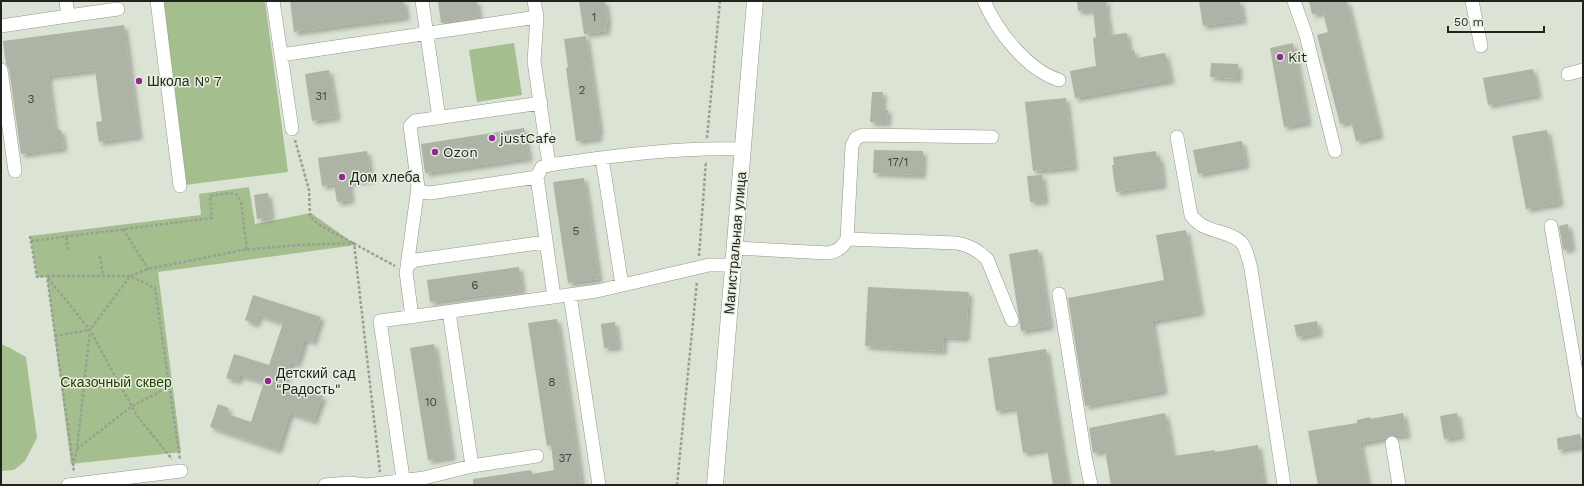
<svg xmlns="http://www.w3.org/2000/svg" width="1584" height="486" viewBox="0 0 1584 486" font-family="'Work Sans',sans-serif">
<style>
.green{fill:#a5be8d}
.building{fill:#adb4a6;filter:url(#shadow)}
.lines{fill:none;stroke-linecap:round;stroke-linejoin:round}
.minor-casing{stroke:#91988a;stroke-width:14}
.major-casing{stroke:#91988a;stroke-width:17}
.path{stroke:#999f93;stroke-width:2.5;stroke-dasharray:3 2;stroke-linecap:butt}
.minor{stroke:#fff;stroke-width:13}
.major{stroke:#fff;stroke-width:16}
.poi-dot{fill:#8d2b93;stroke:#e8f1e1;stroke-width:1.5}
.labels{text-anchor:middle;dominant-baseline:central;stroke-width:3;stroke-linejoin:round;paint-order:stroke}
.number-label{font-size:12px;fill:#42463f}
.poi-label{font-size:14px;fill:#1f221d;stroke:#e8f1e1;text-anchor:start}
.street-label{font-size:14px;fill:#1f221d;stroke:#e8f1e1}
.park-label{font-size:14px;fill:#243d00;stroke:#e8f1e1}
</style>
<defs>
<filter id="shadow"><feDropShadow dx="3.5" dy="3.5" stdDeviation="2" flood-color="#0004"/></filter>
</defs>
<rect width="100%" height="100%" fill="#dbe3d4"/>
<!-- green -->
<path class="green" d="M161,1H265L288,172L185,185Z
M514,43L522,95L477,102L469,50Z
M249,187L255,224L311,213L356,245L158,272L181,452L71,464L47,277H37L30,236L201,215L199,194Z
M1,344L10,348L26,357L37,438L25,461L14,470L1,471Z"/>
<!-- building -->
<path class="building" d="M290,1H404L406,17L294,32Z
M438,1H477L479,18L441,23Z
M579,1H605L608,24H606L607,31L584,34Z
M1077,1H1107L1106,9L1110,35L1127,33L1129,51L1134,50L1136,58L1165,53L1171,80L1075,98L1070,71L1096,66L1093,38L1096,37L1093,10L1078,11Z
M1199,1H1240L1243,20L1203,26Z
M1309,1H1347L1380,135L1356,141L1351,121L1340,124L1317,35L1328,32L1323,12L1312,14Z
M124,25L139,136L99,142L96,122L102,121L95,70L48,76L55,130H61L64,148L21,154L9,69L6,64L3,41Z
M586,36L600,131H598L599,138L576,141L566,68L568,67L564,39Z
M1293,43L1308,122L1284,127L1270,48Z
M1211,63L1238,64V79L1210,77Z
M1533,69L1538,95L1488,105L1483,78Z
M329,70L337,117L312,121L305,74Z
M872,92H883L882,109L888,110L887,123L870,122Z
M1066,98L1074,167L1033,171L1025,102Z
M524,128L529,158L425,173L421,144Z
M1547,130L1560,203L1526,209L1512,136Z
M1242,141L1246,165L1198,174L1193,150Z
M874,150L923,151L922,175L873,173Z
M367,151L371,179L349,182L351,200L337,202L334,184L322,186L318,158Z
M1156,151L1157,158H1160L1163,185L1116,192L1112,165H1114L1113,157Z
M1042,175L1045,201L1030,202L1027,176Z
M584,178L599,279L568,283L553,182Z
M268,193L271,217L257,219L254,195Z
M1568,224L1572,248L1563,250L1559,226Z
M1186,230L1201,312L1152,321L1164,391L1085,406L1068,298L1164,280L1156,235Z
M1038,249L1050,326L1021,331L1009,254Z
M519,267L522,290L430,302L427,280Z
M868,287L969,292L966,338L944,337L943,351L865,346Z
M253,295L321,317L313,342L305,339L297,364L291,362L284,383L323,396L314,421L290,413L278,450L210,427L218,404L229,408L227,414L251,422L264,382L240,375L238,381L226,378L234,354L269,365L283,323L259,315L256,324L245,320Z
M557,319L582,485H473V479L531,470L532,474L554,470L551,445L547,446L528,323Z
M1317,321L1319,333L1297,337L1294,325Z
M615,322L618,347L604,348L601,324Z
M434,344L452,457L428,460L410,348Z
M1046,349L1054,402L1068,485H1053L1047,449L1023,453L1016,408L996,411L988,358Z
M1165,413L1173,456L1215,450V452L1258,445L1264,485H1111L1105,450L1093,453L1089,428Z
M1403,413L1407,435L1396,436L1390,435L1386,438L1360,443L1368,485H1318L1308,431L1357,423V420L1370,417V419Z
M1457,413L1461,436L1444,439L1440,416Z
M1580,434L1582,446L1558,450L1557,438Z"/>
<g class="lines">
<defs>
<path id="minor" d="M66,1L68,16L118,9
M157,1L180,186
M273,1L292,129
M422,1L439,118
M534,1L537,17L534,61L549,165
M984,1C997,31 1027,70 1059,80
M1294,1L1306,35L1335,151
M1472,1L1481,46
M1,26L68,16
M281,55L537,17
M1,70L15,171
M1568,74L1583,70
M1177,137L1191,215C1204,234 1227,229 1241,242C1247,249 1249,261 1251,269L1284,485
M602,158L622,285
M537,177L430,193L421,192L418,187L410,126L415,121L541,103
M1551,226L1583,412
M847,239L957,243C970,246 978,250 987,259L1012,320
M735,248L828,253C838,251 842,248 847,239L852,146L856,138L863,135L992,137
M407,267L418,187
M1059,294L1085,456L1091,485
M570,295L599,485
M554,297L537,177L542,167L549,165C612,156 679,147 743,149
M449,312L472,466
M412,317L406,272C407,266 409,263 416,260L546,242
M1392,443L1399,485
M68,485L181,471
M325,485L349,483L367,485L424,478L472,466L537,456
M404,485L380,321L597,291L709,265H733"/>
<path id="major" d="M715,485L755,1"/>
</defs>
<!-- minor casing -->
<use href="#minor" class="minor-casing"/>
<!-- major casing -->
<use href="#major" class="major-casing"/>
<!-- path -->
<path class="path" d="M707,138L720,1
M295,140L309,190L310,216L318,224L395,266
M123,229L148,269
M30,236L37,277L47,276L74,472
M66,237L68,252
M31,241L212,218L210,196L228,193L237,195L241,202L247,250
M100,256L103,276
M699,256L706,161
M47,276H130L155,288L180,460
M48,278L90,330L137,416L172,459
M55,336L89,330
M77,449L132,406L169,387
M73,466L77,449L90,330L130,276L148,269L243,250L298,245L354,243L380,472
M677,485L697,281"/>
<!-- minor -->
<use href="#minor" class="minor"/>
<!-- major -->
<use href="#major" class="major"/>
</g>
<!-- markers -->
<g class="poi-dot">
<circle cx="1280" cy="57" r="4"/>
<circle cx="139" cy="81" r="4"/>
<circle cx="492" cy="138" r="4"/>
<circle cx="435" cy="152" r="4"/>
<circle cx="342" cy="177" r="4"/>
<circle cx="268" cy="381" r="4"/>
</g>
<g class="labels">
<!-- number labels -->
<g class="number-label">
<text x="594" y="17">1</text>
<text x="582" y="90">2</text>
<text x="321" y="96">31</text>
<text x="31" y="99">3</text>
<text x="898" y="162">17/1</text>
<text x="576" y="231">5</text>
<text x="475" y="285">6</text>
<text x="552" y="382">8</text>
<text x="431" y="402">10</text>
<text x="565" y="458">37</text>
</g>
<!-- poi labels -->
<g class="poi-label">
<text x="1288" y="57">Kit</text>
<text x="147" y="81">Школа № 7</text>
<text x="500" y="138">justCafe</text>
<text x="443" y="152">Ozon</text>
<text x="350" y="177">Дом хлеба</text>
<text x="276" y="373">Детский сад<tspan x="276" dy="16">"Радость"</tspan></text>
</g>
<!-- street labels -->
<g class="street-label">
<text transform="translate(735 243) rotate(-85)">Магистральная улица</text>
</g>
<!-- park labels -->
<g class="park-label">
<text x="116" y="382">Сказочный сквер</text>
</g>
</g>
<!-- border -->
<rect width="1584" height="486" fill="none" stroke="#1f221d" stroke-width="4"/>
<!-- scale -->
<path d="M1448 26v6h96v-6" fill="none" stroke="#1f221d" stroke-width="2"/>
<text x="1454" y="26" font-size="12" fill="#1f221d" stroke="#e8f1e1" stroke-width="3" paint-order="stroke">50 m</text>
</svg>
